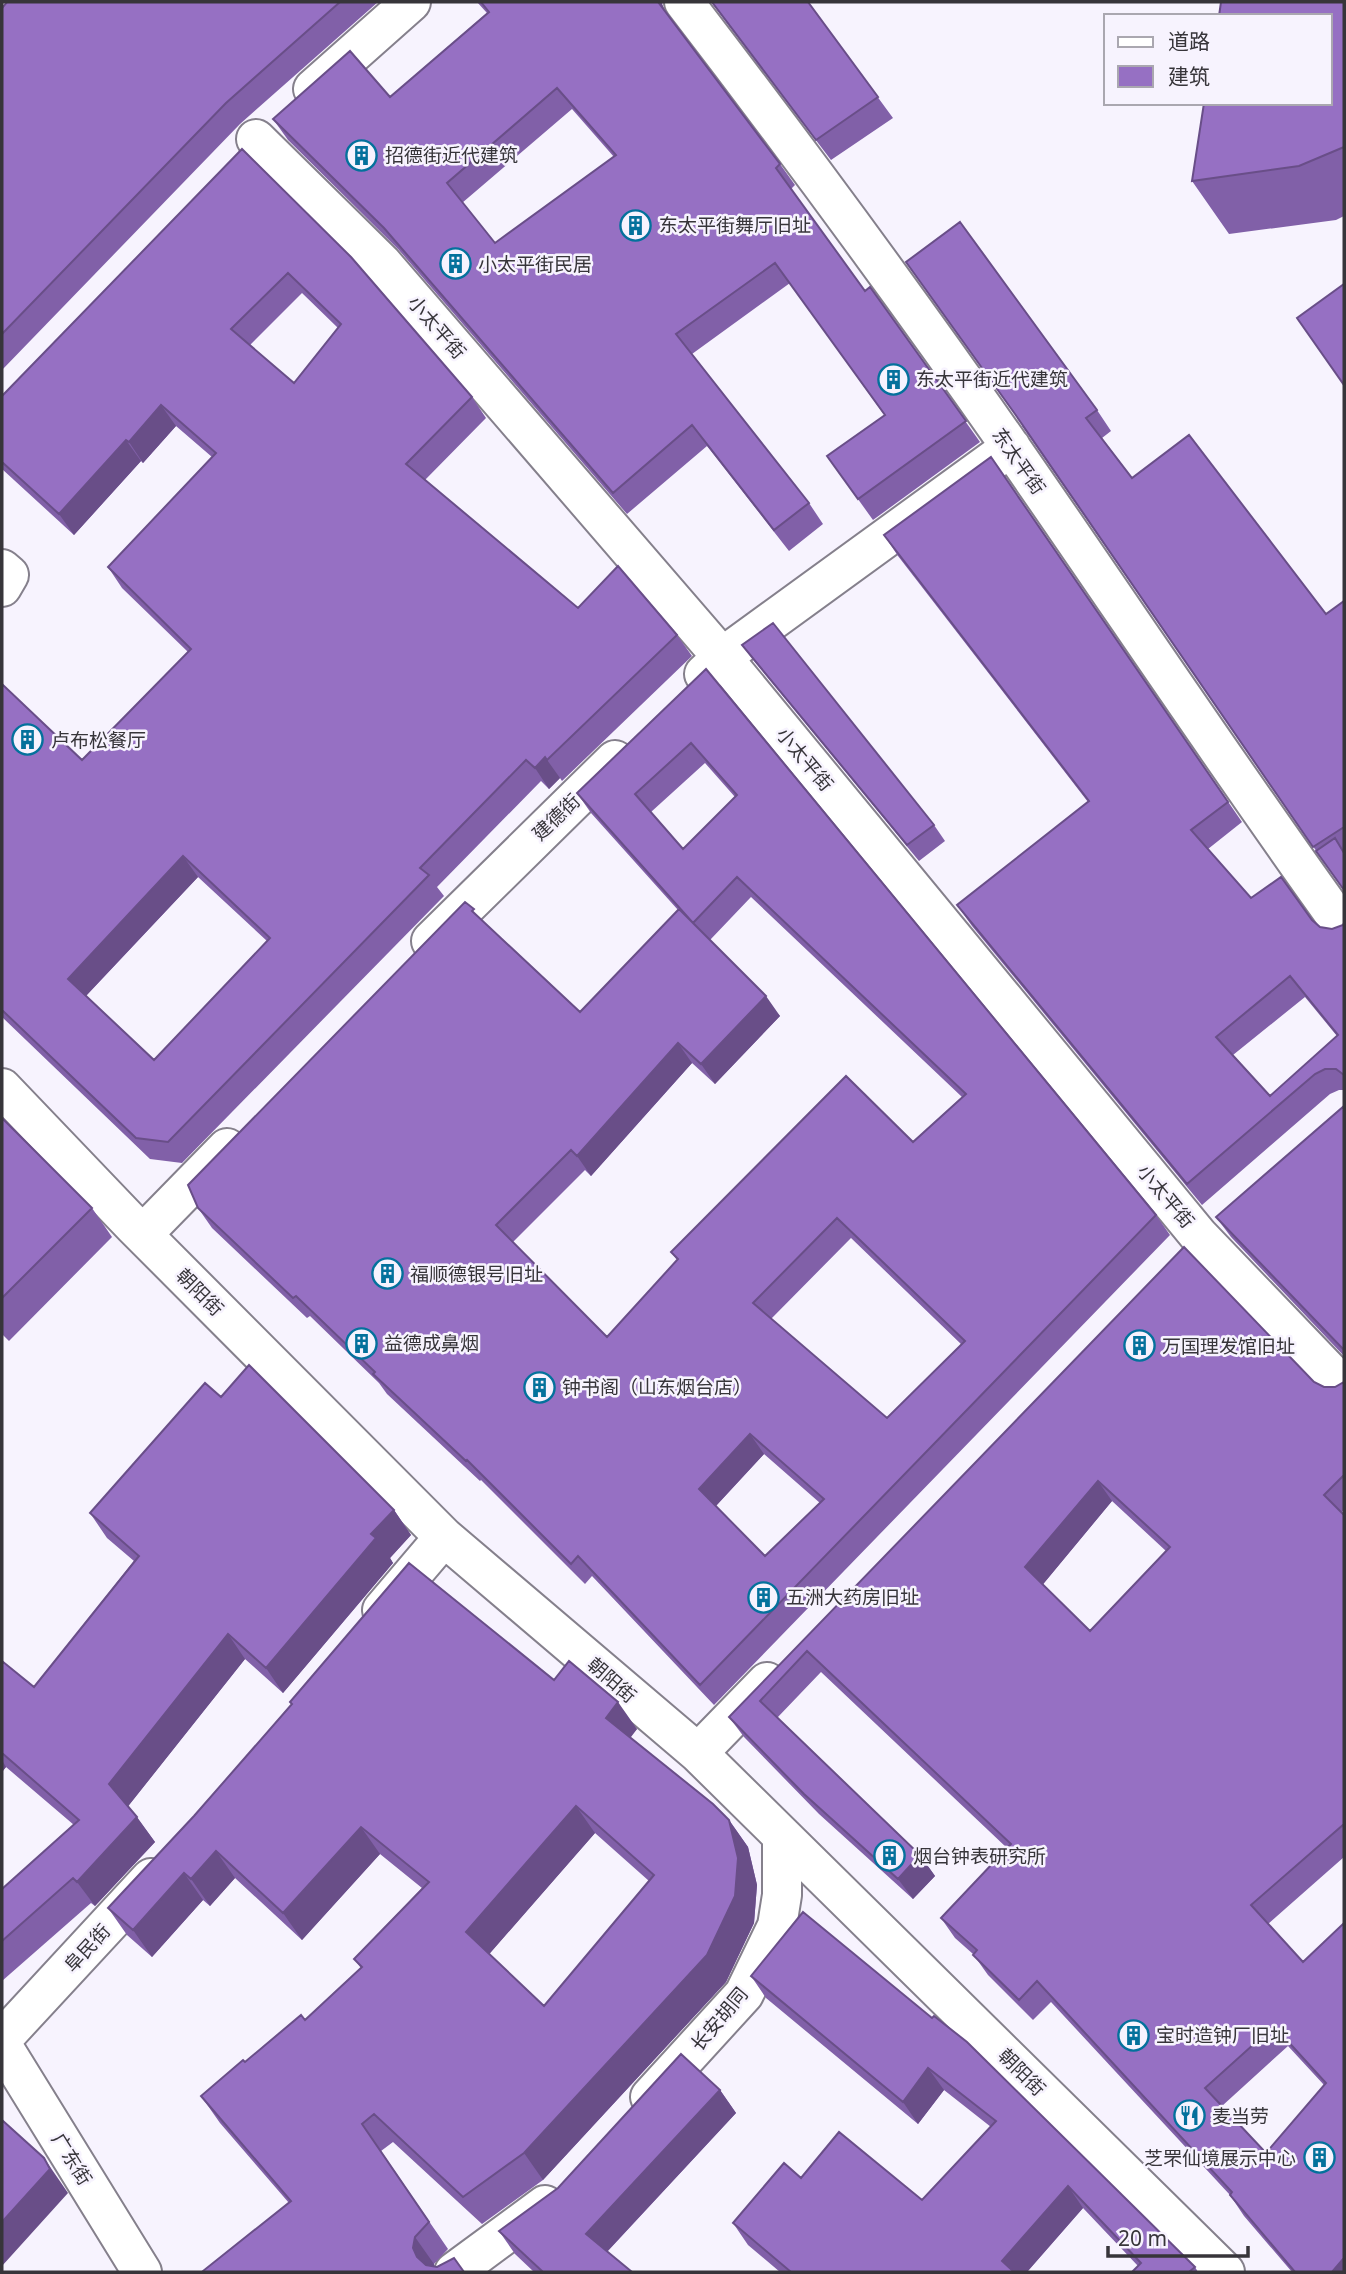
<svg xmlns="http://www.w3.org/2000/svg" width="1346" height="2274" viewBox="0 0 1346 2274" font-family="'Noto Sans','Noto Sans SC',sans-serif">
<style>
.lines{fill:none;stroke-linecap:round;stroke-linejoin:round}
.minor-casing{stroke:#85808c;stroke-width:42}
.minor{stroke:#fff;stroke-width:38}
.wall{fill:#8160a8;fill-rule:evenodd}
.shaded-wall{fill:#694e88}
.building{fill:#9670c3;stroke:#694e88;stroke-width:2;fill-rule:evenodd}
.labels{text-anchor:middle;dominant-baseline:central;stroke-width:5;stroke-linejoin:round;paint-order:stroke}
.poi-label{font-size:19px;fill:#37353a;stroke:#f7f3fe;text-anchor:start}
.street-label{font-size:19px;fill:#37353a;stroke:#f7f3fe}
</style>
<rect width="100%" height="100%" fill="#f7f3fe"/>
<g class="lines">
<defs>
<path id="minor" d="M684,2C796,148 906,297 1012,449C1123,609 1230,770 1344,928
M313,89L411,2
M256,139L382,263L722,657L1199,1236L1344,1387
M2,569L9,575L2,587
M704,674L722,657L1011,447
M431,941L615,760
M2,1088L134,1226L444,1537L698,1753L1225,2272
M143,1234L227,1148
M382,1610L444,1537
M698,1753L767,1682
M2,2039L151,1878
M2,2045L142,2272
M650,2097L744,1994L777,1926L782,1895V1836
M454,2272L545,2205"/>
</defs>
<!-- minor casing -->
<use href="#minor" class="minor-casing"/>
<!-- minor -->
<use href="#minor" class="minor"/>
</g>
<!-- wall -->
<path class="wall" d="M7,2H378L240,124L2,370V8Z
M477,2H663L662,4L665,12L780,164L795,185L791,189L865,291L870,287L980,442L873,520L827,456L885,416L790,283L692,354L809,503L823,524L789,551L707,446L627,514L398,249L288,140L273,119L390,97L487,13ZM572,109L614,157L495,243L462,203Z
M711,2H808L893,118L831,160Z
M1344,2V216L1336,220L1229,234L1192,181Z
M242,149L472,397L486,418L425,480L578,608L677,635L692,656L562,781L560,778L549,789L541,781L437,887L444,896L182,1163L150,1159L2,1017V684L82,760L188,652L122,588L108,567L212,457L176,426L143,463L141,461L74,535L2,469V396ZM302,293L338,328L294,383L250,345ZM198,877L267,941L154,1060L86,996Z
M1097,410L1111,431L1102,438L1132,478L1326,614L1344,601V891L1022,426Z
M991,457L1242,822L1208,849L1251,898L1312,920L1320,927L1332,929L1343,925L1344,923V1090H1339L1330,1094L1202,1205L972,926L957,905L1088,802L898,556L884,535ZM1305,997L1337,1036L1270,1096L1233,1055Z
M742,645L934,825L945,841L919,861L754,661Z
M706,669L1156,1215L1170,1235L714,1705L592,1576L585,1584L481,1480L480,1481L387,1394L379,1383L310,1316L307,1318L212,1228L198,1208L483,921L580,1012L678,910L591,813L577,793ZM705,763L735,797L683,849L651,812ZM751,897L962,1097L913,1142L671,1252L677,1260L607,1337L513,1242L585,1170L591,1176L692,1063L715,1084L780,1016L710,940ZM851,1238L962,1345L887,1418L771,1319ZM764,1454L820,1503L765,1556L716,1506Z
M1344,1106V1356L1231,1237L1216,1217Z
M2,1118L92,1208L112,1237L9,1341L2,1334Z
M1184,1247L1314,1382L1324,1387H1335L1344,1382V1510L1342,1512L1344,1515V1857L1268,1924L1303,1962L1344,1923V2272H1292L1244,2216L1230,2195L1051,2002L1033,2020L988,1975L973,1954L955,1938L941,1918L1007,1848L821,1672L777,1718L920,1855L935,1876L913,1899L819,1814L744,1737L729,1717ZM1112,1501L1166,1551L1090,1631L1043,1584ZM1288,2046L1324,2085L1266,2153L1222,2106Z
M221,1397L394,1510L411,1535L390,1558L393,1563L283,1693L245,1659L128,1806L155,1842L95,1906L91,1903L2,1981V1889L74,1825L6,1767L2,1772V1661L34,1687L134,1561L107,1538L90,1513Z
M554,1680L637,1729L630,1737L729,1820L748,1847L757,1885L754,1923L726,1982L543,2180L482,2224L393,2142L381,2151L448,2249L434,2264V2266L464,2272H204L289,2203L220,2123L201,2096L245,2062L305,2020L361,1968L354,1959L422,1888L380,1854L302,1940L235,1878L210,1906L203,1900L152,1957L127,1935L108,1908L194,1816ZM595,1833L649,1881L544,2006L489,1954Z
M803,1912L1195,2267L1198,2272H1132L1138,2266L1083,2208L1027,2272H780L748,2245L733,2223L801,2178L922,2200L991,2127L944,2090L918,2124L766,1998L751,1976Z
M720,2090L736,2113L607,2252L632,2272H534L515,2254L499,2231Z"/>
<!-- shaded-wall -->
<path class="shaded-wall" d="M657,2H663L662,4L667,15Z
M161,405L176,426L143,463L129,442Z
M126,440L141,461L74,535L59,514Z
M545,757L560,778L549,789L535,768Z
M183,856L198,877L82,1000L68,979Z
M766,996L780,1016L715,1084L701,1064Z
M678,1043L692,1063L591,1176L577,1156Z
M750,1434L764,1454L713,1509L699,1489Z
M1098,1481L1112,1501L1040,1588L1025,1567Z
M394,1510L411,1535L390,1558L393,1563L283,1693L266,1668L371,1534Z
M228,1634L245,1659L126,1809L109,1784Z
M618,1702L637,1729L625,1745L606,1718Z
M2,1760L6,1767L2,1772Z
M576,1806L595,1833L485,1959L466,1932Z
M137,1817L155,1842L95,1906L77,1882Z
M729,1820L748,1847L757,1885L754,1923L726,1982L543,2180L524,2153Z
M361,1827L380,1854L302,1940L283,1913Z
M216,1851L235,1878L210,1906L191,1879Z
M920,1855L935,1876L913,1899L898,1879Z
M184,1873L203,1900L152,1957L133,1930Z
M928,2068L944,2090L918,2124L903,2102Z
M720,2090L736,2113L602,2257L586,2234Z
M44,2158L68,2193L2,2266V2222Z
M1068,2186L1083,2208L1027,2272H1009L1002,2261Z
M415,2237L434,2264L433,2272L417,2257L413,2248Z
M1344,2258V2272H1332Z"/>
<!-- building -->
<path class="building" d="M7,2H340L226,103L2,334V8Z
M481,2H658L780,164L776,168L865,291L870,287L966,421L858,499L827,456L885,415L775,263L676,334L809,503L774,530L692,425L613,493L384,228L273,119L350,51L390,97L489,12ZM557,88L616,155L495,243L447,183Z
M712,2H808L878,97L816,140Z
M1221,2H1344V147L1299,166L1192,181L1204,103H1330V16H1219Z
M242,149L351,257L472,397L406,464L578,608L618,566L677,635L547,760L545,757L535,768L526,760L420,868L429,875L168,1142L136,1138L2,1010V684L82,760L191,649L108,567L216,453L161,405L129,442L126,440L59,514L2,462V396ZM288,273L341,324L294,383L231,329ZM183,856L270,938L154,1060L68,979Z
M960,222L1097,410L1086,418L1132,478L1189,435L1326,614L1344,601V827L1313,847L1015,414L906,262Z
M1344,284V385L1297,318Z
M991,457L1228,802L1191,830L1251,898L1281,877L1312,920L1320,927L1332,929L1343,925L1344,923V1075L1336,1069H1325L1315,1074L1187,1184L957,905L1089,801L884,535ZM1290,976L1338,1035L1270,1096L1216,1037Z
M773,623L934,825L907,845L742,645Z
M706,669L1156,1215L700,1685L578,1556L571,1564L467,1460L466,1461L373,1374L375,1372L296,1296L293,1298L198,1208L188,1185L465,902L474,909L472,911L580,1012L679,909L766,996L701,1064L678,1043L577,1156L571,1150L496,1225L607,1337L678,1259L671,1252L846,1076L913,1142L966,1094L737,877L693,923L577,793ZM691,743L737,795L683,849L635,794ZM837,1218L965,1341L887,1418L753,1303ZM750,1434L824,1499L765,1556L699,1489Z
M1335,838L1344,853V890L1316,851Z
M1344,1106V1350L1216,1217Z
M2,1118L92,1208L2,1298Z
M1184,1247L1314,1382L1324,1387H1335L1344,1382V1475L1324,1495L1344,1515V1824L1251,1905L1303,1962L1344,1923V2258L1332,2272H1295L1230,2195L1232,2192L1037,1981L1019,2000L973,1955L977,1950L941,1918L1011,1844L807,1651L760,1701L920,1855L898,1879L804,1794L729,1717ZM1098,1481L1170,1547L1090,1631L1025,1567ZM1274,2026L1326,2083L1266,2153L1205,2088Z
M249,1365L394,1510L371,1534L376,1538L266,1668L228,1634L109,1784L137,1817L77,1882L73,1878L2,1941V1889L79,1820L2,1753V1661L34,1687L139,1556L90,1513L205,1383L221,1397Z
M409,1563L554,1680L569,1661L618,1702L606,1718L713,1804L729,1820L738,1858L735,1896L707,1955L524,2153L463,2197L374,2114L362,2124L429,2222L415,2237L413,2248L417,2257L426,2265L437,2267L454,2258L464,2272H204L203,2271L291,2201L201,2096L243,2060L245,2062L301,2015L305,2020L362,1967L354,1959L429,1882L361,1827L283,1913L216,1851L191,1879L184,1873L133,1930L108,1908L194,1816L292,1704L290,1702ZM576,1806L654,1875L544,2006L466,1932Z
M803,1912L932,2018L934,2016L967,2042L1195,2267L1189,2272H1132L1141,2263L1068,2186L1002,2261L1014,2272H791L733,2223L784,2163L801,2178L839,2132L922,2200L996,2121L928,2068L903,2102L751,1976Z
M681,2054L720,2090L586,2234L632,2272H543L499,2231L558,2188Z
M2,2120L44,2158L50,2169L2,2222Z"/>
<!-- icons -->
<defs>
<symbol id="building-ring" viewBox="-11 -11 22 22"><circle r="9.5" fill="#f7f3fe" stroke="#04719c" stroke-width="1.5"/><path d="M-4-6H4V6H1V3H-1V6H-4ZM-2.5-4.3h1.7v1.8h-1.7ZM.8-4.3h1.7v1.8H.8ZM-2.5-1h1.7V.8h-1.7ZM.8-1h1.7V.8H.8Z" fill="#04719c"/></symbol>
<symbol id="restaurant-ring" viewBox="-11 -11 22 22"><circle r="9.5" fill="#f7f3fe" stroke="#04719c" stroke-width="1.5"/><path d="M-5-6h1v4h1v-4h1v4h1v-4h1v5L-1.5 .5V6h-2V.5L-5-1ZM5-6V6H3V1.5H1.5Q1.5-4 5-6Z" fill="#04719c"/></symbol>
</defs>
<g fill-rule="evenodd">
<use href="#building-ring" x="344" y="138" width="35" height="35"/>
<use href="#building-ring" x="618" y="208" width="35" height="35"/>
<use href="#building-ring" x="438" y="246" width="35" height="35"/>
<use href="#building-ring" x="876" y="362" width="35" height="35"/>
<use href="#building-ring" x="10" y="722" width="35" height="35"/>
<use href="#building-ring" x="370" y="1256" width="35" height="35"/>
<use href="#building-ring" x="344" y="1326" width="35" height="35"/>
<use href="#building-ring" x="1122" y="1328" width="35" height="35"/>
<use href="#building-ring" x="522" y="1370" width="35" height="35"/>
<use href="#building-ring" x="746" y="1580" width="35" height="35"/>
<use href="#building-ring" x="872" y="1838" width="35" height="35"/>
<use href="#building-ring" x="1116" y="2018" width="35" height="35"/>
<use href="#restaurant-ring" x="1172" y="2098" width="35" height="35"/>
<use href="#building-ring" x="1302" y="2140" width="35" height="35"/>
</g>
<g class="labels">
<!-- poi labels -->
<g class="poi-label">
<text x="385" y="155">招德街近代建筑</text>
<text x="659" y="225">东太平街舞厅旧址</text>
<text x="478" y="264">小太平街民居</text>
<text x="916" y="379">东太平街近代建筑</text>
<text x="51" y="740">卢布松餐厅</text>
<text x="410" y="1274">福顺德银号旧址</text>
<text x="384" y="1343">益德成鼻烟</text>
<text x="1162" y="1346">万国理发馆旧址</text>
<text x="562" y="1387">钟书阁（山东烟台店）</text>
<text x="786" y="1597">五洲大药房旧址</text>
<text x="913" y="1856">烟台钟表研究所</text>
<text x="1156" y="2035">宝时造钟厂旧址</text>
<text x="1212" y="2116">麦当劳</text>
<text x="1296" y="2158" text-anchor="end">芝罘仙境展示中心</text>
</g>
<!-- street labels -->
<g class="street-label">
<text transform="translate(437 327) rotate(49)">小太平街</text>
<text transform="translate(1019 461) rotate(55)">东太平街</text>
<text transform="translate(805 759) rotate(50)">小太平街</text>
<text transform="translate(556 817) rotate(-44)">建德街</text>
<text transform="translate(1166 1196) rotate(50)">小太平街</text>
<text transform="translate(200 1292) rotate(45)">朝阳街</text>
<text transform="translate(612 1680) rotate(41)">朝阳街</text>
<text transform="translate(87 1948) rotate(-47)">阜民街</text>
<text transform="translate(719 2019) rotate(-50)">长安胡同</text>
<text transform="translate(1022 2072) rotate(45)">朝阳街</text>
<text transform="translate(72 2159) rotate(58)">广东街</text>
</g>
</g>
<!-- border -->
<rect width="1346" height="2274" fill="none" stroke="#37353a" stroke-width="7"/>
<!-- legend -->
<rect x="1104" y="14" width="228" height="91" fill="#f7f3fe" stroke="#aaa7b0" stroke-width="2"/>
<rect x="1118" y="37" width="35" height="10" fill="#ffffff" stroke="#aaa7b0" stroke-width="2"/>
<text x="1168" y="49" font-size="21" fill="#37353a">道路</text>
<rect x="1118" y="66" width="35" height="21" fill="#9670c3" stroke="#aaa7b0" stroke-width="2"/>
<text x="1168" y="84" font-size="21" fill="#37353a">建筑</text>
<!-- scale -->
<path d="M1108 2246v10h140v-10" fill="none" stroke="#37353a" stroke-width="3.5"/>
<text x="1118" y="2246" font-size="21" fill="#37353a" stroke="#f7f3fe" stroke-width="5" paint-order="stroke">20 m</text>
</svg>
